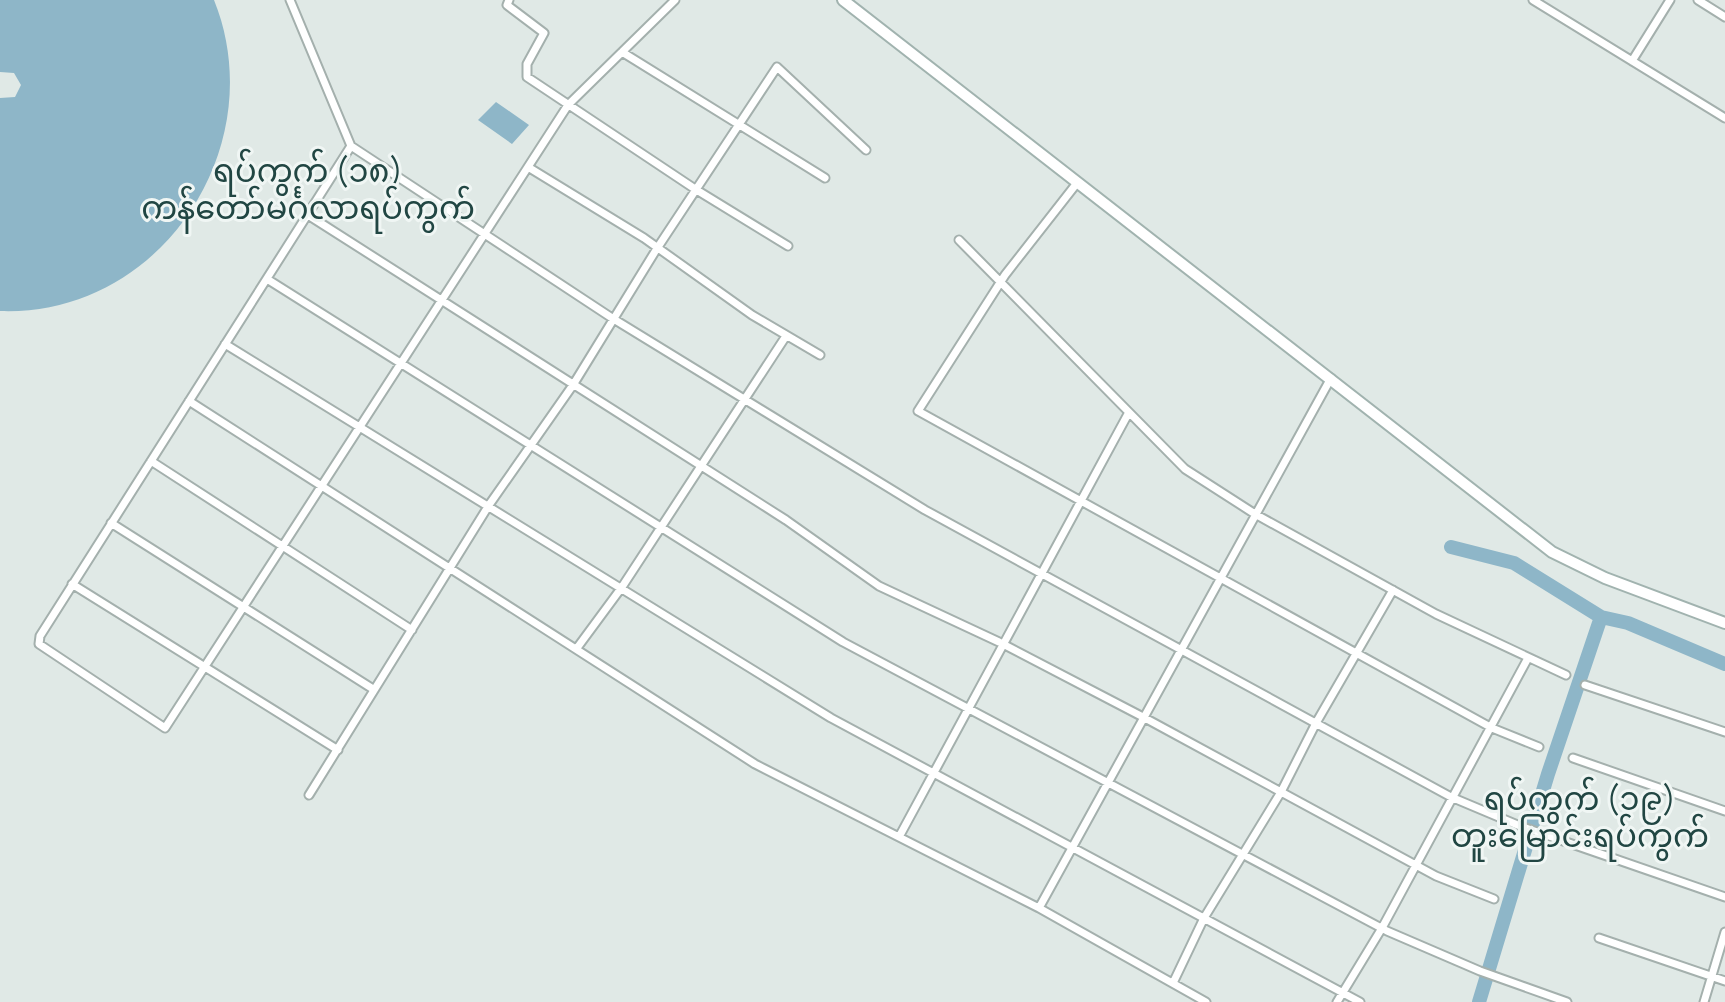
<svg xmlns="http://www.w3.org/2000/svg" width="1725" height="1002" viewBox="0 0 1725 1002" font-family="Manrope,'Noto Sans Myanmar',sans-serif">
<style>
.water{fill:#8eb6c8}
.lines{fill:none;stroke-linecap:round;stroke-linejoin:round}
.river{stroke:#8eb6c8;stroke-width:14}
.street-casing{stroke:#a4b0ad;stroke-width:11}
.secondary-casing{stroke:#a1b3af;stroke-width:14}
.street{stroke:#fff;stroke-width:7}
.secondary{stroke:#fff;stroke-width:10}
.labels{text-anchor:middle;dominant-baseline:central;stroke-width:6;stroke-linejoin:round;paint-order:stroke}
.quarter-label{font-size:32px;fill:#214643;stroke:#f0f6f4}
</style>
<rect width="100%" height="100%" fill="#e0e9e6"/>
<!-- water -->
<path class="water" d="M0,0H214C273,146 161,317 0,311V98L15,97L21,85L14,73L0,72Z
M496,102L529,125L512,144L478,120Z"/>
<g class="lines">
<!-- river -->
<path class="river" d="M1451,547L1514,563L1601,617L1628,623L1725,664
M1479,1002L1548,774L1601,617"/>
<defs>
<path id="street" d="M290,0L351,146L612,318L925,510L1451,797L1520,826L1725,897
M509,0L507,5L544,33L527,64V77L695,189L788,246
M1533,0L1725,118
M1698,0L1725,17
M622,52L825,178
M1632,61L1670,0
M351,146L40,636L39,644L165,728L568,105L675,0
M528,167L644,238L752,315L820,355
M1077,183L1005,275L918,411L1492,728L1539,747
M308,215L786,520L879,586L999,642L1143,717L1436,876L1494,899
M959,240L1185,469L1255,514L1436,614L1566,675
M267,279L843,642L1387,931L1480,971L1567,1002
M225,344L831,718L1360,1002
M189,401L755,764L1039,908L1206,1002
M151,461L412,630
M111,523L373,689
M72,584L338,750
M577,648L622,587L786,336
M1585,685L1725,732
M1573,758L1725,811
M309,795L489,505L573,385L656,250L777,67L866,150
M899,837L1128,414
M1039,908L1331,378
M1599,938L1725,981
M1173,983L1204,918L1281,792L1316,723L1393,590
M1337,1002L1382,928L1528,658
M1704,1002L1725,932"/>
<path id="secondary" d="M843,0L1552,552L1605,578L1725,623"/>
</defs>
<!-- street casing -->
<use href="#street" class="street-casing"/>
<!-- secondary casing -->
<use href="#secondary" class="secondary-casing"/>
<!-- street -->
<use href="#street" class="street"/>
<!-- secondary -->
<use href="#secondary" class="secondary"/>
</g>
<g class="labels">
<!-- quarter labels -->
<g class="quarter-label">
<text x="308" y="170">ရပ်ကွက် (၁၈)<tspan x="308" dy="37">ကန်တော်မင်္ဂလာရပ်ကွက်</tspan></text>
<text x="1580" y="798">ရပ်ကွက် (၁၉)<tspan x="1580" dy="37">တူးမြောင်းရပ်ကွက်</tspan></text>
</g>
</g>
</svg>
